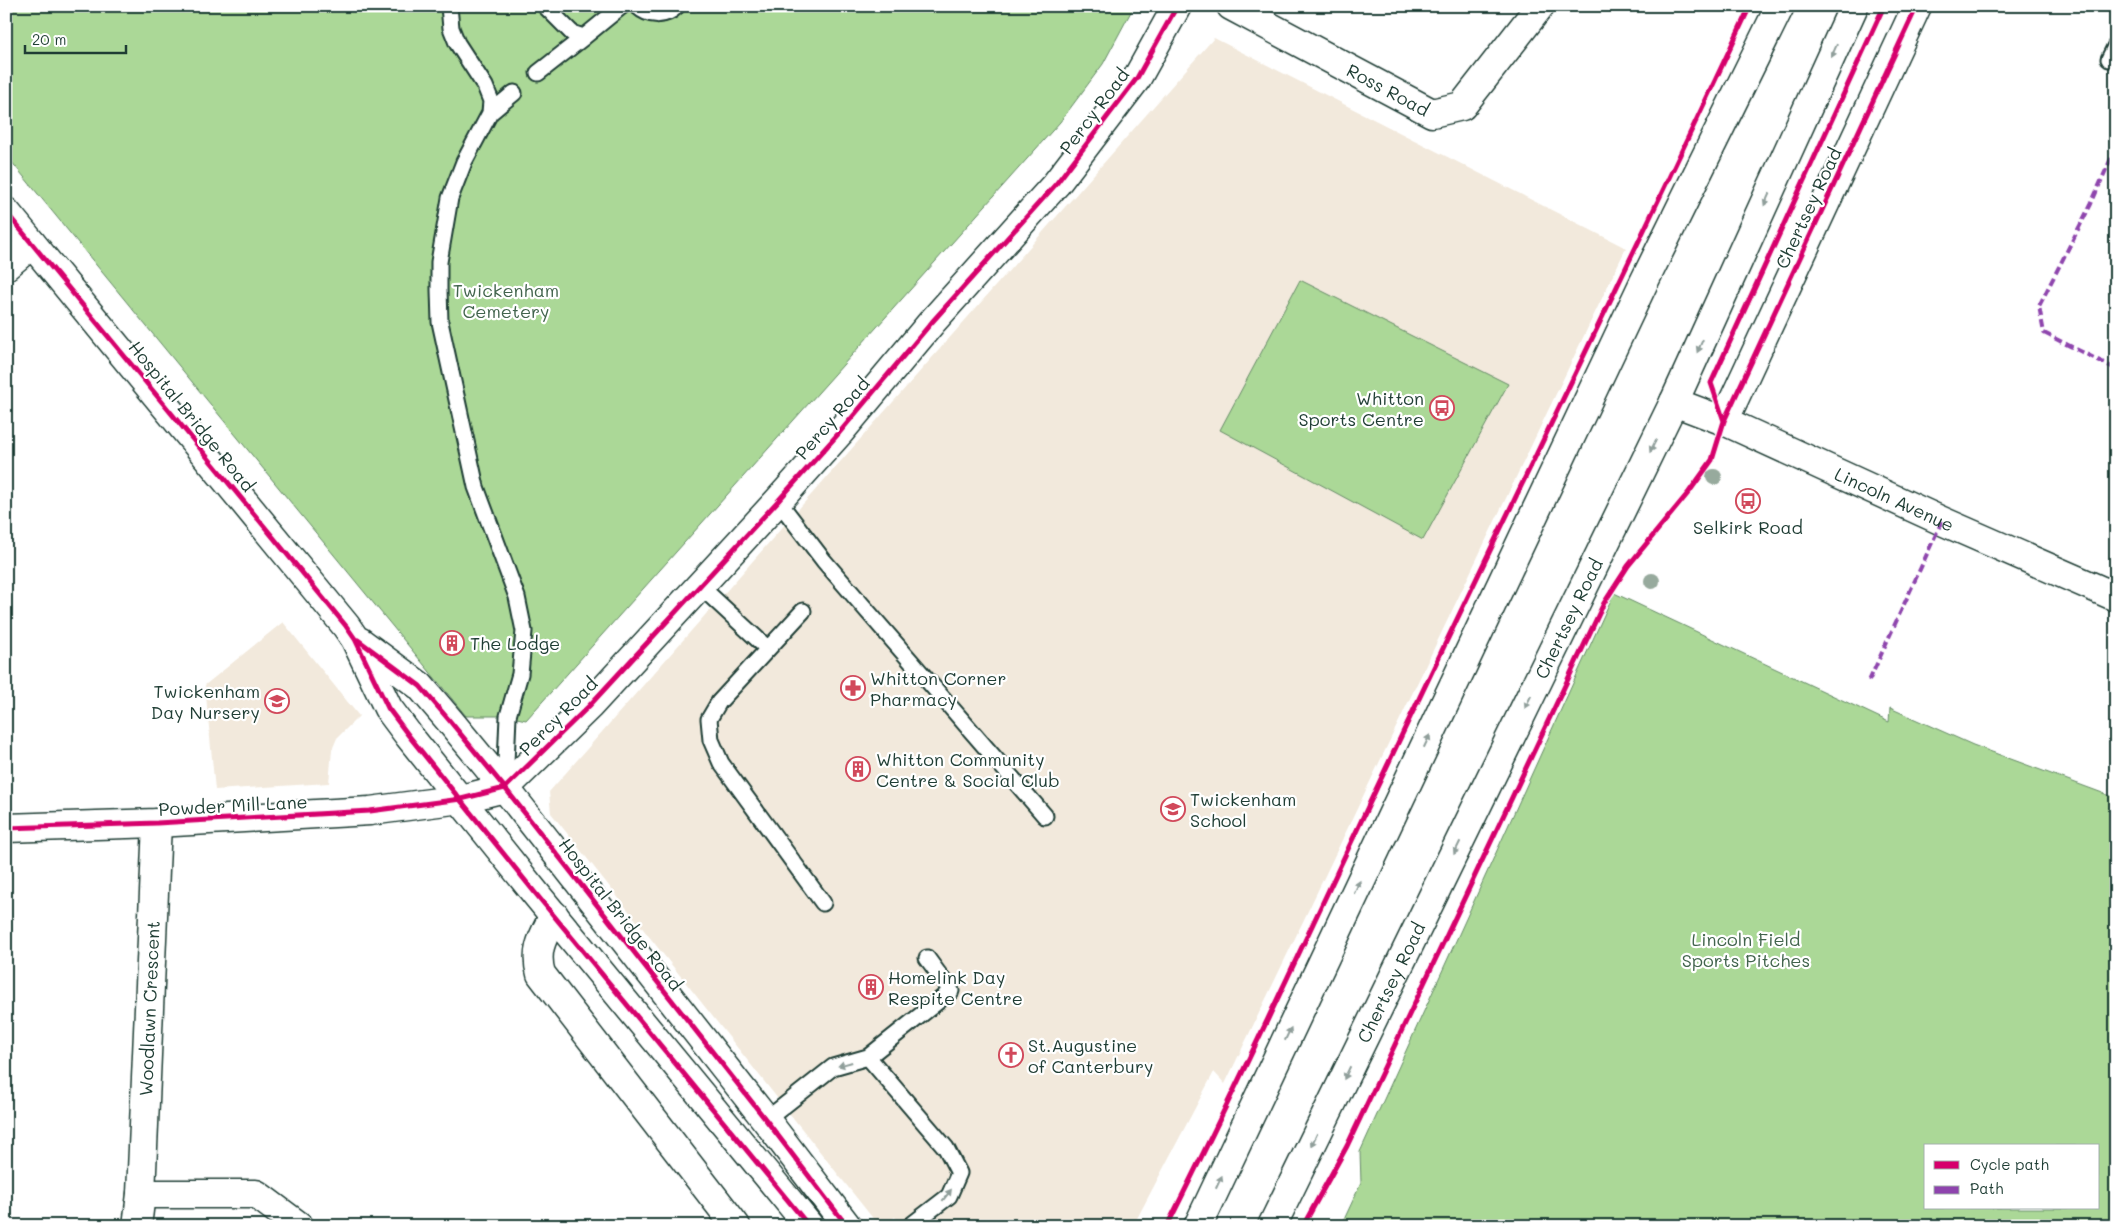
<svg xmlns="http://www.w3.org/2000/svg" width="2122" height="1232" viewBox="0 0 2122 1232" font-family="Mali,sans-serif">
<style>
.built{fill:#f2e9dc}
.green{fill:#abd897;stroke:#658a66;fill-rule:evenodd}
.lines{fill:none;stroke-linecap:round;stroke-linejoin:round}
.service-casing{stroke:#1f3d34;stroke-width:19}
.minor-casing{stroke:#1f3d34;stroke-width:31}
.tertiary-casing{stroke:#1f3d34;stroke-width:31}
.secondary-casing{stroke:#1f3d34;stroke-width:31}
.trunk-casing{stroke:#1f3d34;stroke-width:31}
.service{stroke:#fff;stroke-width:15}
.minor{stroke:#fff;stroke-width:28}
.tertiary{stroke:#fff;stroke-width:28}
.secondary{stroke:#fff;stroke-width:28}
.trunk{stroke:#fff;stroke-width:28}
.quiet{stroke:#8e44ad;stroke-width:4;stroke-dasharray:8 4;stroke-linecap:butt}
.cycleway-casing{stroke:#fff;stroke-width:8}
.cycleway{stroke:#d6006c;stroke-width:5}
.tree{fill:#97aa9d}
.oneway{fill:#8f9e9a}
.labels{text-anchor:middle;dominant-baseline:central;stroke-width:4.5;stroke-linejoin:round;paint-order:stroke}
.street-label{font-size:18px;fill:#1f3d34;stroke:#fff}
.park-label{font-size:18px;fill:#42644d;stroke:#fff}
.poi-label{font-size:18px;fill:#1f3d34;stroke:#fff;text-anchor:start}
</style>
<rect width="100%" height="100%" fill="#fff"/>
<filter id="ink" filterUnits="userSpaceOnUse"><feTurbulence type="fractalNoise" baseFrequency=".02" numOctaves="2"/><feDisplacementMap in="SourceGraphic" scale="10" xChannelSelector="R" yChannelSelector="G"/><feConvolveMatrix kernelMatrix="1 2 1 2 8 2 1 2 1" color-interpolation-filters="sRGB"/></filter>
<g filter="url(#ink)">
<!-- built -->
<path class="built" d="M1214,38L1626,248L1225,1084L1214,1072L1133,1226H901L895,1217L879,1226L551,813L549,792Z
M283,622L359,716L337,738L332,750L329,783L215,790L205,685Z"/>
<!-- green -->
<path class="green" d="M6,6H1134L1103,64L1060,122L526,720L508,716H466L6,155Z
M1300,280L1508,384L1423,540L1220,430Z
M1614,593L1889,722L1890,708L1973,745L2116,798V1226H1341L1361,1183L1360,1152ZM1926,1146H2098V1208H1926Z"/>
<g class="lines">
<defs>
<path id="service" d="M449,6L451,28L457,43L485,86L491,101L490,113L464,162L450,198L439,262V290L440,322L476,487L517,597L524,631L520,674L508,716L505,787
M545,6L572,33L584,37L622,6
M637,6C649,17 665,18 677,6
M2109,59L2116,45
M538,73L584,37
M490,113L514,93
M778,501L824,561L1045,816
M699,585L767,648
M803,611L719,702L709,719L711,740L721,763L823,903
M868,1057L951,991L927,958
M766,1120L833,1067L868,1057L946,1148L959,1173L949,1196L910,1226"/>
<g id="minor">
<path id="s1" d="M1231,6L1432,113L1462,106L1540,6"/>
<path d="M6,266L32,244"/>
<path id="s2" d="M1674,402L1724,421L1942,521L2116,597"/>
<path d="M1724,421L1917,6"/>
<path d="M554,915C543,937 534,950 541,974L736,1226"/>
<path d="M141,1194H256L299,1226"/>
<path id="s3" d="M137,1226L141,1194L157,823"/>
</g>
<path id="tertiary" d="M6,828L157,823L370,811L461,799L505,788L589,706L778,501L839,433L932,322L1056,184L1137,78L1177,6"/>
<path id="secondary" d="M6,212L346,626L355,639L388,708L409,736L536,894L809,1226
M359,641L420,686L449,720L505,788L766,1120L847,1226"/>
<g id="trunk">
<path d="M1198,1226L1644,282L1780,6"/>
<path id="s4" d="M1272,1226L1674,402L1854,6"/>
</g>
</defs>
<!-- service casing -->
<use href="#service" class="service-casing"/>
<!-- minor casing -->
<use href="#minor" class="minor-casing"/>
<!-- tertiary casing -->
<use href="#tertiary" class="tertiary-casing"/>
<!-- secondary casing -->
<use href="#secondary" class="secondary-casing"/>
<!-- trunk casing -->
<use href="#trunk" class="trunk-casing"/>
<!-- service -->
<use href="#service" class="service"/>
<!-- minor -->
<use href="#minor" class="minor"/>
<!-- tertiary -->
<use href="#tertiary" class="tertiary"/>
<!-- secondary -->
<use href="#secondary" class="secondary"/>
<!-- trunk -->
<use href="#trunk" class="trunk"/>
<!-- quiet -->
<path class="quiet" d="M2116,147L2091,204L2039,306L2044,333L2116,369
M1869,681L1942,521"/>
<defs>
<path id="cycleway" d="M6,212L346,626L355,639L388,708L409,736L536,894L809,1226
M1724,421L1711,383L1884,6
M358,640L420,686L449,720L505,788L766,1120L847,1226
M6,828L157,823L370,811L461,799L505,788L589,706L778,501L839,433L932,322L1056,184L1137,78L1177,6
M1167,1226C1254,1054 1333,879 1416,705C1527,472 1641,240 1750,6
M1303,1226L1347,1146L1604,603L1628,566L1689,492L1712,460L1724,421L1917,6"/>
</defs>
<!-- cycleway casing -->
<use href="#cycleway" class="cycleway-casing"/>
<!-- cycleway -->
<use href="#cycleway" class="cycleway"/>
</g>
<!-- trees -->
<g class="tree">
<circle cx="1714" cy="477" r="8"/>
<circle cx="1652" cy="581" r="8"/>
</g>
<!-- one-way arrows -->
<defs><path id="oneway-solid" d="M-6-.8H1V-3.2L6.5 0L1 3.2V.8H-6Z" transform="scale(1.25)"/></defs>
<g class="oneway">
<use href="#oneway-solid" transform="translate(1834 51) rotate(114)"/>
<use href="#oneway-solid" transform="translate(1767 199) rotate(114)"/>
<use href="#oneway-solid" transform="translate(1700 346) rotate(114)"/>
<use href="#oneway-solid" transform="translate(1653 446) rotate(116)"/>
<use href="#oneway-solid" transform="translate(1528 702) rotate(116)"/>
<use href="#oneway-solid" transform="translate(1427 741) rotate(-65)"/>
<use href="#oneway-solid" transform="translate(1457 848) rotate(116)"/>
<use href="#oneway-solid" transform="translate(1357 887) rotate(-65)"/>
<use href="#oneway-solid" transform="translate(1288 1034) rotate(-65)"/>
<use href="#oneway-solid" transform="translate(845 1064) rotate(164)"/>
<use href="#oneway-solid" transform="translate(1347 1073) rotate(116)"/>
<use href="#oneway-solid" transform="translate(1314 1140) rotate(116)"/>
<use href="#oneway-solid" transform="translate(1219 1182) rotate(-65)"/>
<use href="#oneway-solid" transform="translate(947 1195) rotate(-52)"/>
</g>
</g>
<!-- icons -->
<defs>
<symbol id="bus-ring" viewBox="-11 -11 22 22"><circle r="9.5" fill="#fff" stroke="#d1495b" stroke-width="1.5"/><path d="M-5-6H5V4H4V6H2V4H-2V6H-4V4H-5ZM-3.5-4V0h7V-4ZM-3.5 1.2v1.5H-2V1.2ZM2 1.2v1.5H3.5V1.2Z" fill="#d1495b"/></symbol>
<symbol id="building-ring" viewBox="-11 -11 22 22"><circle r="9.5" fill="#fff" stroke="#d1495b" stroke-width="1.5"/><path d="M-4-6H4V6H1V3H-1V6H-4ZM-2.5-4.3h1.7v1.8h-1.7ZM.8-4.3h1.7v1.8H.8ZM-2.5-1h1.7V.8h-1.7ZM.8-1h1.7V.8H.8Z" fill="#d1495b"/></symbol>
<symbol id="pharmacy-ring" viewBox="-11 -11 22 22"><circle r="9.5" fill="#fff" stroke="#d1495b" stroke-width="1.5"/><path d="M-2-6h4v4h4v4h-4v4h-4v-4h-4v-4h4Z" fill="#d1495b"/></symbol>
<symbol id="school-ring" viewBox="-11 -11 22 22"><circle r="9.5" fill="#fff" stroke="#d1495b" stroke-width="1.5"/><path d="M0-5L7-2L0 1L-7-2ZM-4 1L0 2.5L4 1V4Q0 6-4 4Z" fill="#d1495b"/></symbol>
<symbol id="church-ring" viewBox="-11 -11 22 22"><circle r="9.5" fill="#fff" stroke="#d1495b" stroke-width="1.5"/><path d="M-1.2-6h2.4v3.5h3.3v2.4h-3.3V6h-2.4V-.1h-3.3v-2.4h3.3Z" fill="#d1495b"/></symbol>
</defs>
<g fill-rule="evenodd">
<use href="#bus-ring" x="1428" y="394" width="28" height="28"/>
<use href="#bus-ring" x="1734" y="487" width="28" height="28"/>
<use href="#building-ring" x="438" y="629" width="28" height="28"/>
<use href="#pharmacy-ring" x="839" y="674" width="28" height="28"/>
<use href="#school-ring" x="263" y="687" width="28" height="28"/>
<use href="#building-ring" x="844" y="755" width="28" height="28"/>
<use href="#school-ring" x="1159" y="795" width="28" height="28"/>
<use href="#building-ring" x="857" y="973" width="28" height="28"/>
<use href="#church-ring" x="997" y="1041" width="28" height="28"/>
</g>
<g class="labels">
<!-- street labels -->
<g class="street-label">
<text stroke="none"><textPath href="#s1" startOffset="178">Ross Road</textPath></text>
<text transform="translate(1094 111) rotate(-53)">Percy Road</text>
<text transform="translate(1808 208) rotate(-65)">Chertsey Road</text>
<text transform="translate(192 416) rotate(51)">Hospital Bridge Road</text>
<text transform="translate(832 418) rotate(-49)">Percy Road</text>
<text stroke="none"><textPath href="#s2" startOffset="241">Lincoln Avenue</textPath></text>
<text stroke="none"><textPath href="#s4" startOffset="676">Chertsey Road</textPath></text>
<text transform="translate(558 716) rotate(-45)">Percy Road</text>
<text transform="translate(233 805) rotate(-3)">Powder Mill Lane</text>
<text transform="translate(621 914) rotate(52)">Hospital Bridge Road</text>
<text stroke="none"><textPath href="#s4" startOffset="271">Chertsey Road</textPath></text>
<text stroke="none"><textPath href="#s3" startOffset="218">Woodlawn Crescent</textPath></text>
</g>
<!-- park labels -->
<g class="park-label">
<text x="506" y="290">Twickenham<tspan x="506" dy="21">Cemetery</tspan></text>
<text x="1746" y="939">Lincoln Field<tspan x="1746" dy="21">Sports Pitches</tspan></text>
</g>
<!-- poi labels -->
<g class="poi-label">
<text x="1424" y="398" text-anchor="end">Whitton<tspan x="1424" dy="21">Sports Centre</tspan></text>
<text x="1748" y="527" text-anchor="middle">Selkirk Road</text>
<text x="470" y="643">The Lodge</text>
<text x="870" y="678">Whitton Corner<tspan x="870" dy="21">Pharmacy</tspan></text>
<text x="260" y="691" text-anchor="end">Twickenham<tspan x="260" dy="21">Day Nursery</tspan></text>
<text x="876" y="759">Whitton Community<tspan x="876" dy="21">Centre &amp; Social Club</tspan></text>
<text x="1190" y="799">Twickenham<tspan x="1190" dy="21">School</tspan></text>
<text x="888" y="977">Homelink Day<tspan x="888" dy="21">Respite Centre</tspan></text>
<text x="1028" y="1045">St.Augustine<tspan x="1028" dy="21">of Canterbury</tspan></text>
</g>
</g>
<!-- margin -->
<rect width="2122" height="1232" fill="none" stroke="#fff" stroke-width="25"/>
<rect x="12" y="12" width="2097" height="1207" fill="none" stroke="#1f3d34" stroke-width="2" filter="url(#ink)"/>
<!-- legend -->
<rect x="1924" y="1144" width="175" height="65" fill="#ffffff" stroke="#a5b1ae"/>
<rect x="1934" y="1161" width="25" height="8" fill="#d6006c" stroke="#a5b1ae"/>
<text x="1970" y="1170" font-size="15" fill="#1f3d34">Cycle path</text>
<rect x="1934" y="1186" width="25" height="8" fill="#8e44ad" stroke="#a5b1ae"/>
<text x="1970" y="1194" font-size="15" fill="#1f3d34">Path</text>
<!-- scale -->
<path d="M25 45v8h101v-8" fill="none" stroke="#1f3d34" stroke-width="2.5"/>
<text x="32" y="45" font-size="15" fill="#1f3d34" stroke="#ffffff" stroke-width="4" paint-order="stroke">20 m</text>
</svg>
